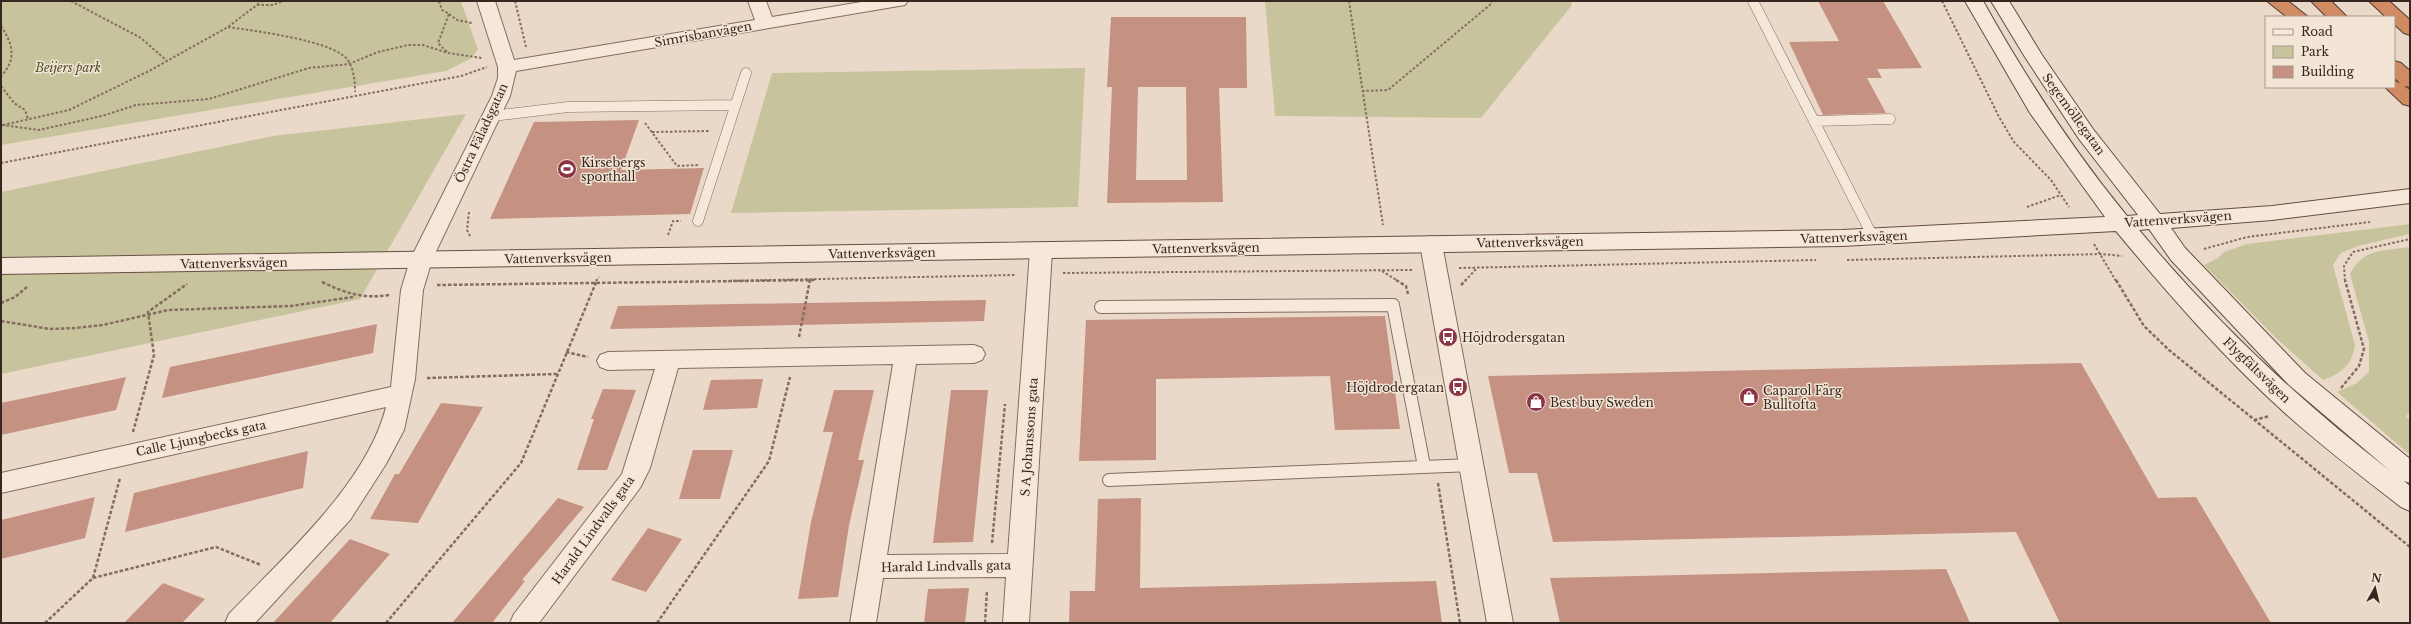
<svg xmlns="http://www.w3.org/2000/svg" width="2411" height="624" viewBox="0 0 2411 624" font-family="'Libre Baskerville',serif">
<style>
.green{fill:#c7c49d}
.building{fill:#c49182;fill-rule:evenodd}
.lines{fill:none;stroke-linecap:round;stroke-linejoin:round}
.lane-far1-casing{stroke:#846c5f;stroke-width:11}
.lane-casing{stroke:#846c5f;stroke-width:14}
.street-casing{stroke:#846c5f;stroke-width:2}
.secondary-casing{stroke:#664d42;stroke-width:2}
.highway-casing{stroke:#523b32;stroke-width:2}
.path-far1{stroke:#846c5f;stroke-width:2;stroke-dasharray:2.5 2;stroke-linecap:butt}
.path{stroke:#846c5f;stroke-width:2.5;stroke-dasharray:3.5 2;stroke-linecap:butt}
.lane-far1{stroke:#f5e8da;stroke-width:10}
.lane{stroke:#f5e8da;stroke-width:12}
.street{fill:#f5e8da;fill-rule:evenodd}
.secondary{fill:#f5e8da;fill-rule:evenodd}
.highway{fill:#d08b62;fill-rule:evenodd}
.labels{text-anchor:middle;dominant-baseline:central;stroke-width:3;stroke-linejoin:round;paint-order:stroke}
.street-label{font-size:12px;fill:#362721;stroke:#f2e5d6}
.park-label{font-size:12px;font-style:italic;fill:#4d5029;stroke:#f2e5d6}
.poi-label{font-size:12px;fill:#362721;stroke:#f2e5d6;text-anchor:start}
</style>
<rect width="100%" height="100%" fill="#ead9c8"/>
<!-- green -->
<path class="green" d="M1,1H461L478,50L470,59L446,71L1,145Z
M1265,1H1571L1572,5L1481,118L1275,116Z
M1085,68L1078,207L731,213L772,73Z
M466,114L360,299L1,374V192L273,136Z
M2410,224V234L2358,246L2341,253L2333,265L2355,345C2352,365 2341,374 2323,380L2276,338L2204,265L2218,258L2224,252L2247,244Z
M2410,247V413L2406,416L2410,420V455L2337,392L2357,383L2369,372V342L2350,274C2363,248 2384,251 2410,247Z"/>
<!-- building -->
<path class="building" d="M1818,1H1883L1922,68L1877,69L1882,78H1867L1886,113L1823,115L1789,42L1839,41Z
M1111,17H1246L1247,88H1219L1223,202L1107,203L1112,87H1107ZM1138,87H1186L1187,180H1136Z
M639,120L621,170L704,168L690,214L490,219L534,122Z
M986,300L984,321L610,329L618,306Z
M1385,316L1400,429L1335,430L1330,376L1156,379V460L1079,461L1086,320Z
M377,324L373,353L162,398L170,367Z
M2081,363L2158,498L2196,497L2271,623H2060L2016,532L1553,542L1537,473H1509L1488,376Z
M126,377L116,410L1,435V403Z
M763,379L757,408L703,410L711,380Z
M603,389L636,390L607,470H577L594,419H591Z
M834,390H874L858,460H864L849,525L838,597L798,599L811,522L833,432H823Z
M951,390H988L973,542L933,543Z
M441,403L483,407L418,523L370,519L395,474H399Z
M693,450H733L720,499H679Z
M308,451L303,488L125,532L134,493Z
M95,497L85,538L1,559V520Z
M558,498L584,507L522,580L525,581L492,623H452Z
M1141,498L1140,588L1436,581L1442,623H1069L1070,591H1095L1098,499Z
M648,528L682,539L646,592L611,580Z
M350,539L390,554L330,623H273Z
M1946,569L1970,623H1560L1550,578Z
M163,583L205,599L182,623H124Z
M969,588L965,623H924L928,589Z"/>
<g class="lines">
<defs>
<path id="lane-far1" d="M1753,1L1873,237
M492,116L568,107L734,105
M1814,121L1890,119
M698,221L746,73"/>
<path id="lane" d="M1101,307L1393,305L1424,466
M1109,480L1472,465"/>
<path id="street" d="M477,1H495L514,60L755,20L748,1H766L772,17L867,1H908L905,5L899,6L516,71L510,96L432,260L423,290L415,379L404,430L386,464L350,520L255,623H225L229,614C282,558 367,484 386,407L1,493V473L391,387L401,290L410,260L492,96L498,78V67Z
M1431,236L1438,239L1442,244L1513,623H1487L1420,244L1424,239Z
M1041,243L1048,246L1052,251L1029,623H1003L1006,577L883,578L876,623H850L893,364L678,368L650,468L640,488L539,623H510L514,614L622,474L655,369L608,370L600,367L597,361L600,355L608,352L974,345L982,348L985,354L982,360L974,363L916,364L887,555L1008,554L1030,251L1034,246Z"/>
<path id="secondary" d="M1965,1H1983C2025,76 2072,149 2127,216L2138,215L2079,139L2025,57L1991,1H2009L2042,55L2093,129L2160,214L2272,206L2410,189V203L2272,220L2171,228L2185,248L2305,373L2410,459V483L2404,481L2410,486V511L2401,507C2362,477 2323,447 2286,414C2224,358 2169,295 2116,231L1842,246L1,274V258L1842,230L2105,217L2030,113ZM2149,229L2171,260L2289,385L2389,470C2297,399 2213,319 2139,230Z"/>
<path id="highway" d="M2267,1H2288L2308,17H2287Z
M2311,1H2331L2347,17H2327Z
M2369,1H2389L2410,20V35L2404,33L2394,24V17H2386Z
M2394,61L2401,63L2410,71V87L2404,86L2410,90V106L2403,104L2385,87H2394V81L2400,83L2394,77Z"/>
</defs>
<!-- lane-far1 casing -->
<use href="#lane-far1" class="lane-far1-casing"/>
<!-- lane casing -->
<use href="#lane" class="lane-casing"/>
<!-- street casing -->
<use href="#street" class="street-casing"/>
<!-- secondary casing -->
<use href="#secondary" class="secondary-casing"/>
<!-- highway casing -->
<use href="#highway" class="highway-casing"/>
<!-- path-far1 -->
<path class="path-far1" d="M71,1L141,38L167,61
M439,1L442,10L449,14L438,43L447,52
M515,1L526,47
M1349,1L1383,225
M1942,1L1999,117L2014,142L2051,180L2069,207
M257,5H273L283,1
M449,14L457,20L472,23
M1,26C13,44 17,60 1,76
M228,27C254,31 331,40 347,59C354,68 355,82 355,92
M1,86L14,103L25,110L28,119
M1362,91L1388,90L1491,4V1
M645,123L677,166L699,165
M2,125L39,130L102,116L136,105L209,99L309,68L349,64L378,52L408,45H423L448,53L482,58
M3,125L69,110L149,71L228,27L262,1
M652,132L709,131
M1,163L461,76L487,67
M2027,207L2061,195
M469,212L467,230L471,238
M668,235L673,221H681
M2094,244L2116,281
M2204,249L2247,237L2370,222
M1847,260L2102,254L2122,256
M1459,268L1816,260
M1382,271L1398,281
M1063,273L1412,270
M596,281L599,277
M724,281L1016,275
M1465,281L1477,268
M2345,281L2344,266L2353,252L2410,239"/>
<!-- path -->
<path class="path" d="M1396,280L1406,286L1408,294
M2116,280L2144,326L2169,350L2410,547
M322,282C345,293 363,299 389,295
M437,285L816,280
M1461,285L1466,280
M1,303L15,297L27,287
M1,321L50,329L75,328L103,325L168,310L291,306L353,297
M799,337L810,280
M566,352L588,357
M427,378L557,374
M2341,388L2359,366L2364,349L2345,280
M2254,420L2270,416
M133,432L154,355L148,312L187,284
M1438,483L1460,623
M992,543L1005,404
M93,578L216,547L261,565
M45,623L93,578L120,478
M386,623L521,463L597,280
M657,623L769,461L790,377
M985,623L987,590"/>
<!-- lane-far1 -->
<use href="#lane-far1" class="lane-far1"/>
<!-- lane -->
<use href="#lane" class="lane"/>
<!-- street -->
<use href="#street" class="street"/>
<!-- secondary -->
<use href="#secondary" class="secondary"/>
<!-- highway -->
<use href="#highway" class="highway"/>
</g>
<!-- icons -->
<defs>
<symbol id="stadium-disc" viewBox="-11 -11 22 22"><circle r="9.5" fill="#8c3546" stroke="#f2e5d6"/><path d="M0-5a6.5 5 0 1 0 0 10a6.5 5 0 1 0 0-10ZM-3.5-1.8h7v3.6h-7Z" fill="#fff"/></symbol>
<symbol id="bus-disc" viewBox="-11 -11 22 22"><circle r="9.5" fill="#8c3546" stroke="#f2e5d6"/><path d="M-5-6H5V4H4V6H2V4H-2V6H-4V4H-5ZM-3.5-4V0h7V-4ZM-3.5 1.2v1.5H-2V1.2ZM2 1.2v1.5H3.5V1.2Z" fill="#fff"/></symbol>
<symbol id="shop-disc" viewBox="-11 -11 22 22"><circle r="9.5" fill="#8c3546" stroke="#f2e5d6"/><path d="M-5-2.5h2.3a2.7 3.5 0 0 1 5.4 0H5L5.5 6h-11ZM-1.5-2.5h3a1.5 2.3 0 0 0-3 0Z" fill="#fff"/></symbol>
</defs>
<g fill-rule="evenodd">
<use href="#stadium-disc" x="556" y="158" width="22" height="22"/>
<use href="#bus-disc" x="1437" y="326" width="22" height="22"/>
<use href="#bus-disc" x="1447" y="376" width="22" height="22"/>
<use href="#shop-disc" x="1738" y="386" width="22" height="22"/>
<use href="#shop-disc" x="1525" y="391" width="22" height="22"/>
</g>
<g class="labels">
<!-- street labels -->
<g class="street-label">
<text transform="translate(703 34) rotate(-10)">Simrisbanvägen</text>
<text transform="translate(2074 114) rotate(54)">Segemöllegatan</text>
<text transform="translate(481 133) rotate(-65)">Östra Fäladsgatan</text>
<text transform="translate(2178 219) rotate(-4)">Vattenverksvägen</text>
<text transform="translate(1854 237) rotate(-2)">Vattenverksvägen</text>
<text transform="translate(1530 242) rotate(-1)">Vattenverksvägen</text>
<text transform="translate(1206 248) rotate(-1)">Vattenverksvägen</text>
<text transform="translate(882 253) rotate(-1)">Vattenverksvägen</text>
<text transform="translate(558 258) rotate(-1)">Vattenverksvägen</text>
<text transform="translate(234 263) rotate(-1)">Vattenverksvägen</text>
<text transform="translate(2257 370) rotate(44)">Flygfältsvägen</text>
<text transform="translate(1029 437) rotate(-86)">S A Johanssons gata</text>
<text transform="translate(201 438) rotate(-12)">Calle Ljungbecks gata</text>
<text transform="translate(593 530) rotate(-54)">Harald Lindvalls gata</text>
<text transform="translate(946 566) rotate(-1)">Harald Lindvalls gata</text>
</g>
<!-- park labels -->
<g class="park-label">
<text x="68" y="67">Beijers park</text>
</g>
<!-- poi labels -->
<g class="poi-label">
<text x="581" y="162">Kirsebergs<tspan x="581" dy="14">sporthall</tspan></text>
<text x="1462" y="337">Höjdrodersgatan</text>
<text x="1444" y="387" text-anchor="end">Höjdrodergatan</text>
<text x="1763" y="390">Caparol Färg<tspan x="1763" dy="14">Bulltofta</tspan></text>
<text x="1550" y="402">Best buy Sweden</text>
</g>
</g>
<!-- border -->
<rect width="2411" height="624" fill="none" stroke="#362721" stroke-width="4"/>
<!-- legend -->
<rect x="2265" y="16" width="130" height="72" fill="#f2e5d6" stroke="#a7998e"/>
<rect x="2273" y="29" width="20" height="6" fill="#f5e8da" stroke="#a7998e"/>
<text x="2301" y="36" font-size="12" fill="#362721">Road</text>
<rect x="2273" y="46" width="20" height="12" fill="#c7c49d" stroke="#a7998e"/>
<text x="2301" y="56" font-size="12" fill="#362721">Park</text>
<rect x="2273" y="66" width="20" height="12" fill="#c49182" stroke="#a7998e"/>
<text x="2301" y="76" font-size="12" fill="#362721">Building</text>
<!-- north arrow -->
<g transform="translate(2375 588) rotate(8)" stroke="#f2e5d6" stroke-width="3" paint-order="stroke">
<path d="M0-3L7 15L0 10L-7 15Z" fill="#362721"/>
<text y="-6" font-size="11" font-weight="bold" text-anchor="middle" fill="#362721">N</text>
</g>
</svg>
